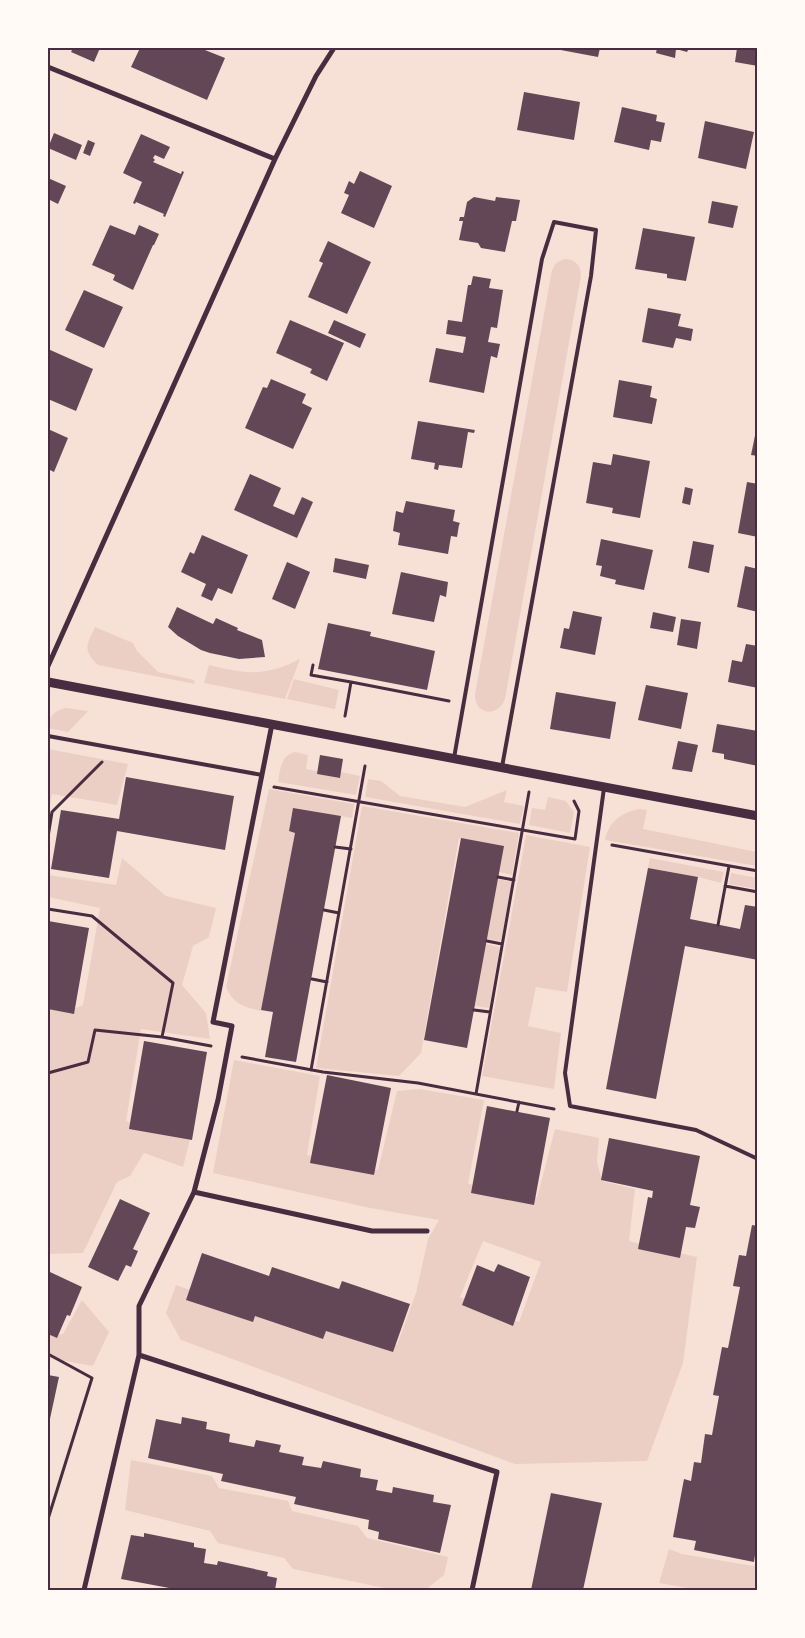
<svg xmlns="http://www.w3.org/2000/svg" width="805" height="1638" viewBox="0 0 805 1638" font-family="'Open Sans',sans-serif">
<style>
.green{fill:#ebcfc5;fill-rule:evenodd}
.building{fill:#644757}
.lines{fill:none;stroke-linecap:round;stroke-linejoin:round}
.path{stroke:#4a2c40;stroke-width:3}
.service{stroke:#4a2c40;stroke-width:4}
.minor{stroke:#4a2c40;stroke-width:5}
.tertiary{stroke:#4a2c40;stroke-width:9}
.neatline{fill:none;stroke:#4a2c40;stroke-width:2}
</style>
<rect width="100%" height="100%" fill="#f7e1d7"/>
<!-- green -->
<path class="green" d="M564,259C575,259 581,265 581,276L505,699C498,718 474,715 475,694L552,270L556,263Z
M95,627L133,643L137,651L158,672L194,680L195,684L98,665C82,650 87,644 95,627Z
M300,659L285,699L204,683L209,665C247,674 264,677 300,659Z
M294,679L339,690L335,709L287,699Z
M65,708L88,711L68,732L48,728C49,716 54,711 65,708Z
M48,749L128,764L117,805L52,794L48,817Z
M295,752L308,755L306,769L317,771V774L339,778L341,772L360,776L356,795L278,782C280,770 281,755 295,752Z
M368,779L381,781L400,796L465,807L507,790L504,802L524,806L520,824L365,797Z
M269,789L354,804L352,818L293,808L289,831L295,833L261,1011C244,1007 233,1004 226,987Z
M548,797L566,801L574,812L570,833L529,825L532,808L545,810Z
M362,806L519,833L512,875L499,872L503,846L459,838L421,1053L399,1076L316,1068Z
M639,809L647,810L643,829L757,852V866L605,840C609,821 621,813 639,809Z
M526,835L590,847L567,992L536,987L528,1026L561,1033L554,1089L482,1076Z
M122,858L166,896L216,908L209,937L193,946L182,985L206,1013L210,1039L141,1029L126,1121L190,1139L183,1167L144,1153L130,1176L117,1182L83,1253L48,1254V1003L76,1008L83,1005L100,908L48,897V875L116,885Z
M650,858L724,872L721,883L698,877L648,868Z
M731,873L757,878V889L729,884Z
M498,879L512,882L501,941L487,939Z
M486,944L500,947L489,1008L475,1006Z
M234,1060L320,1076L307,1155L378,1170L397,1091L420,1089L484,1100L468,1184L537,1198L555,1129L599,1138L597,1162L602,1181L635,1189L629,1241L697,1257L683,1363L647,1461L515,1464L181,1340L166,1313L176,1285L255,1313L334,1325L397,1345L416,1293L428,1239L439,1220L370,1208L213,1173ZM483,1241L541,1262L519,1322L460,1297Z
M82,1300L109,1332L93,1366L48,1358V1331L56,1335L63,1334Z
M131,1460L212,1476L219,1488L288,1501L292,1511L358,1526L367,1538L448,1557L444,1575L425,1590H394L293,1569L284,1558L218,1543L210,1531L125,1510Z
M669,1549L682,1554L753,1566L757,1564V1590H699L659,1583Z"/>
<!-- building -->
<path class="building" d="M73,48H100L94,62L71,52Z
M140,48H200L225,58L207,100L131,67Z
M550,48H600L598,57Z
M657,48H689L687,52L676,49L675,58L656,53Z
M737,48H758V66L735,62Z
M524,92L580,102L574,140L517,130Z
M622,107L657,115L656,121L665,123L661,142L651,140L649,150L614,142Z
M705,121L754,132L746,169L698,158Z
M54,133L82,145L76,160L48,148Z
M141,134L170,147L164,159L155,155L153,158L155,160L153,162L181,174L182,171L184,172L165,217L163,216L164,214L136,202L135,204L133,203L142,182L123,173Z
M88,140L95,143L90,156L83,153Z
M360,171L392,186L374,228L341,213L349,195L344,193L349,181L354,184Z
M48,178L66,186L58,204L48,199Z
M474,197L495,201L496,197L520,200L516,221H512L505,252L481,248L478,243L459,240L463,221H459L460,217H464L467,202Z
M712,201L738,206L733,228L708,223Z
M110,225L135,235L139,225L159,234L154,245H153L133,290L113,280L115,275L92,265Z
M643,228L695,237L686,281L667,278V274L635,269Z
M328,241L371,262L347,314L308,297L323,263L319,261Z
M473,276L491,279L489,288L503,290L497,328L491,327L488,342L500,344L497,358L491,356L484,393L429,382L436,348L463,353L466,337L446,334L448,320L462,322L468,285H471Z
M84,290L123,307L104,348L65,330Z
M648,308L681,314L678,326L693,329L691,341L676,338L673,348L642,342Z
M290,320L344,343L327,381L310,373L312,369L276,353Z
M334,320L366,334L360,348L328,333Z
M48,349L93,369L76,411L48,399Z
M271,379L306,394L302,403L312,408L293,449L245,428L263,387L267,388Z
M619,380L652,386L650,397L657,399L652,424L613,417Z
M418,421L475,430L474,433L468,432L462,468L439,465L438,470L434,469L435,463L411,459Z
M757,426H758V456L751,455Z
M48,429L68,438L54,472L48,469Z
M613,454L650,461L640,518L612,513L613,508L586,503L593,462L611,465Z
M250,474L281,488L273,506L294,515L302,497L313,502L297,538L234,510Z
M747,482L758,484V537L738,533Z
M685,487L693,489L690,505L682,503Z
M406,501L455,510L453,521L460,523L459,525L457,537L451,536L448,554L398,545L400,533L393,531L396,511L403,513Z
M202,535L248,555L232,594L218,588L212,601L201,596L206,584L181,572L190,552L194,554Z
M601,539L653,550L644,590L615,584L616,580L600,576L602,566L596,565Z
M693,541L714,545L709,573L688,568Z
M335,558L369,565L366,579L333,572Z
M287,562L310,572L295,609L272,599Z
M745,566L758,569V612L737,607Z
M401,572L448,582L446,597L440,595L434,622L392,614Z
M177,607L213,624L216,618L238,628L237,630L262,640L265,657L239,659L210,653L201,650L178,636L168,627Z
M573,611L602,617L595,655L560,648L564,628L569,629Z
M653,612L676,617L673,632L650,628Z
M681,619L701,622L697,649L677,645Z
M328,623L371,632L370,636L435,651L427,690L318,669Z
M746,644L758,646V688L728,682L732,660L742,662Z
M646,685L688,693L681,729L638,720Z
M556,692L616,702L610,739L550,729Z
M717,724L758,731V766L724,759V754L712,752Z
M678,741L698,745L692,772L672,769Z
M320,755L343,759L340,778L317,774Z
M126,777L234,796L225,850L117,831L109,878L51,869L61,810L119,819Z
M293,808L341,816L296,1062L265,1057L273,1012L261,1010L295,833L289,831Z
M461,838L504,846L467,1048L424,1040Z
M648,868L698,877L690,919L740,929L745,905L758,907V960L685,946L656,1099L606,1089Z
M48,921L89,928L74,1014L48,1009Z
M144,1041L207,1052L192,1140L129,1129Z
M327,1075L391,1088L374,1175L310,1163Z
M487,1106L550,1118L534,1205L471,1193Z
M609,1138L700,1156L690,1205L700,1207L695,1228L686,1227L680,1258L638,1249L648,1197L652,1198L653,1191L601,1180Z
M120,1199L150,1213L133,1249L138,1251L131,1267L126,1265L118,1281L88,1267Z
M752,1225L758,1226V1556L755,1555L754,1562L694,1550L696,1541L673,1537L684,1479L691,1481L694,1462L701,1463L705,1434L712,1435L719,1396L713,1395L722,1347L728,1348L740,1287L733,1286L739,1255L746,1256Z
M202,1253L269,1276L272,1267L339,1289L342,1281L410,1304L393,1352L326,1331L323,1339L255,1316L253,1322L186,1300Z
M498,1264L530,1277L513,1326L462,1305L477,1265L494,1272Z
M50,1272L82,1287L70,1316L67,1315L57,1338L48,1334V1277Z
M48,1375L59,1377L48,1428Z
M182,1417L207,1422L206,1429L230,1434L229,1442L254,1447L256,1440L281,1445L279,1452L304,1457L302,1465L321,1468L323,1461L361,1469L360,1477L378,1480L376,1490L392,1493L393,1487L434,1495L433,1502L451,1505L440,1553L378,1539L379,1532L368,1529L369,1520L294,1504L296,1497L221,1481L223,1474L148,1458L156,1419L181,1424Z
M551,1493L602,1503L583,1590H531Z
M144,1533L194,1543V1547L206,1549L204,1563L217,1565L218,1561L268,1572L267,1576L277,1578L275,1590H180L121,1579L131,1535L144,1537Z"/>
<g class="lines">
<!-- path -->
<path class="path" d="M313,665L311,675L351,682
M345,716L351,682L449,701
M274,787L575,839L579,811L574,801
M48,837L52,812L102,762
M612,845L758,871
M335,847L351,849
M498,877L514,880
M725,886L758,892
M48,909L92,916L173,983L162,1037L211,1046
M324,910L339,913
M718,925L729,866
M487,941L502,944
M312,979L327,982
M474,1010L490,1012
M242,1057L323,1072L418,1083L554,1109
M311,1070L365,766
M48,1073L88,1062L95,1030L162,1037
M476,1094L529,792
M517,1111L519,1102
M48,1354L92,1378L48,1519"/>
<!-- service -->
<path class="service" d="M48,736L262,775
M454,758L542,259L554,222L596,230L591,276L502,767
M604,788L565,1073L570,1106L696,1130L758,1159"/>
<!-- minor -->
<path class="minor" d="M48,67L275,159
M48,666L275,159L316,76L334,48
M272,724L213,1022L232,1026L218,1100L194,1192L372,1231H427
M139,1355L497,1472L472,1590
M84,1590L139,1355V1306L194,1192"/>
<!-- tertiary -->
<path class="tertiary" d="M48,682L758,816"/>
</g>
<!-- border -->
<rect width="805" height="1638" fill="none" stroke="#fffaf5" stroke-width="98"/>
<rect x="49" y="49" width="707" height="1540" class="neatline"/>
</svg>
